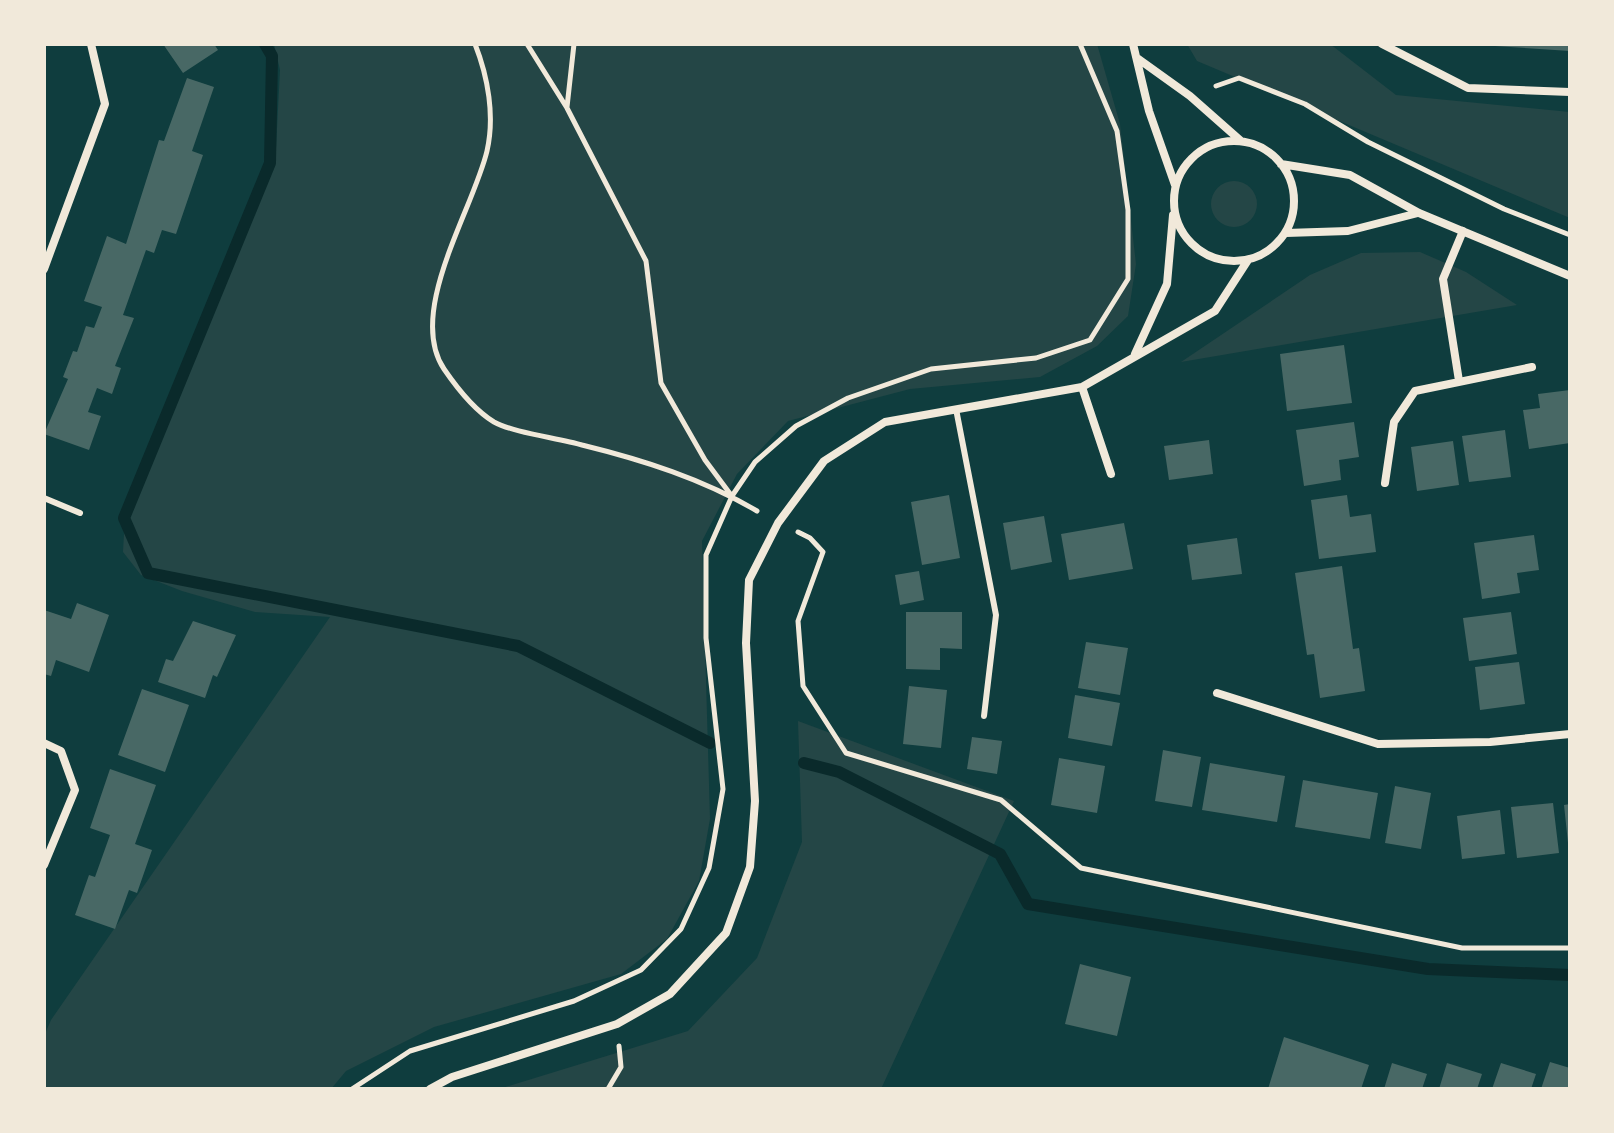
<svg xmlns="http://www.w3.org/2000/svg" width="1614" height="1133" viewBox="0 0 1614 1133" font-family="Montserrat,sans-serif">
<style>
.green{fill:#244646}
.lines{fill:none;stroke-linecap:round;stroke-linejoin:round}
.stream{stroke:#0a2a2b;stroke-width:12}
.building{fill:#486865}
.path{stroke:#f1e9da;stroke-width:5}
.service{stroke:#f1e9da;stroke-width:6}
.minor{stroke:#f1e9da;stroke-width:8}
</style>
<rect width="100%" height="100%" fill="#0f3d3e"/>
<!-- green -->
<path class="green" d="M274,44H1097L1120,124L1136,264L1128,316L1097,346L1040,377L910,389L788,421L737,474L702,541L710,819L699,881L667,939L621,974L434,1027L346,1071L331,1089H44V1036L51,1020L330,617L255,612L182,591L141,575L123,552L124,534L241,222L276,148L280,70Z
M1187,44H1330L1396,95L1570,112V218L1197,61Z
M1211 204a23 23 0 1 1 46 0a23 23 0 1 1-46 0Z
M1420,252L1466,272L1517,305L1181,362L1310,275L1361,253Z
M798,721L1014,801L881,1089H499L688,1031L757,958L802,842Z"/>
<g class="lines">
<!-- stream -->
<path class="stream" d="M265,44L272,56L270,163L124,518L148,573L518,646L710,743
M804,763L839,772L1000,854L1028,904L1428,969L1570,975"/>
</g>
<!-- building -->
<path class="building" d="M163,44H214L218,50L183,73Z
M1495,44H1570V51L1495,46Z
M187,78L214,87L192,151L203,155L176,234L162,230L154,253L146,250L123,315L134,318L115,366L121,368L112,394L97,388L88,412L101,416L89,450L44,434L68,379L63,377L73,351L77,352L86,326L94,328L102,307L84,301L107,236L126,244L159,140L164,141Z
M1344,345L1352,403L1287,411L1280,354Z
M1570,390V443L1529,449L1523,410L1540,408L1538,394Z
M1354,422L1359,457L1339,460L1341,480L1304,486L1296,430Z
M1505,430L1511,477L1469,482L1462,436Z
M1209,440L1213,474L1169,480L1164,446Z
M1453,441L1459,485L1417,491L1411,447Z
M949,495L960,558L922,565L911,502Z
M1347,495L1350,517L1371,514L1376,552L1319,559L1311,500Z
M1044,516L1052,562L1011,570L1003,523Z
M1124,523L1133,569L1069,580L1061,534Z
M1534,535L1539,570L1517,573L1520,593L1482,599L1474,543Z
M1237,538L1242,574L1192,580L1187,545Z
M1342,566L1353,649L1359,648L1365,691L1320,698L1314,654L1307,655L1295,573Z
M919,571L924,600L900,605L895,575Z
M77,603L109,615L89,672L56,660L51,676L44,674V610L71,619Z
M906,612H962V649L940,648V670L906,669Z
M1511,612L1517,654L1469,661L1463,618Z
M193,621L236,635L217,677L213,675L205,698L158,682L166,659L173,661Z
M1086,642L1128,648L1120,695L1078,688Z
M1519,662L1525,704L1480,710L1475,667Z
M909,686L947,690L941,748L903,744Z
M142,689L189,705L165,772L118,755Z
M1075,695L1120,703L1112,746L1068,738Z
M972,737L1002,741L997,774L967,769Z
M1163,750L1201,757L1192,807L1155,801Z
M1059,758L1105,766L1097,813L1051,805Z
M1210,763L1285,776L1277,822L1202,810Z
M110,769L156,785L135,844L152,850L137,893L129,890L115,929L75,915L89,875L95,877L110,835L90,828Z
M1303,780L1378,793L1370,839L1295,827Z
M1395,786L1431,793L1421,849L1385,843Z
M1553,803L1559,853L1517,858L1511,807Z
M1570,804V843H1568L1564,805Z
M1500,810L1505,854L1462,859L1457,816Z
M1080,964L1131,977L1117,1036L1065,1024Z
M1284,1037L1369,1065L1361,1089H1268Z
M1550,1062L1570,1068V1089H1541Z
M1392,1063L1427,1074L1422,1089H1384Z
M1447,1063L1482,1074L1477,1089H1439Z
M1501,1063L1536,1074L1531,1089H1492Z"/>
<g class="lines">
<!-- path -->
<path class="path" d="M475,44C488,77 495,116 487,151C473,210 406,312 444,369C457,388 474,410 494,422C514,433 559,438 582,445C643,460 703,479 757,511
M527,44L567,108L646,261L661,383L705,460L731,495
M1216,86L1239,78L1305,104L1368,142L1504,209L1570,235
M567,107L574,44
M798,532L810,538L823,552L798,621L803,686L846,753L1001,800L1081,868L1462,948H1570
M352,1089L410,1051L574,1001L641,970L681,929L709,868L723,789L706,638V555L732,496L755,462L796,426L848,398L931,369L1036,358L1090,340L1128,279V210L1117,131L1080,44
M608,1089L621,1067L619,1046"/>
<!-- service -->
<path class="service" d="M956,409L996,615L984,716
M44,498L80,513"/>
<!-- minor -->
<path class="minor" d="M1133,44L1149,111L1175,185
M1382,44L1468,88L1570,92
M1137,58L1190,96L1241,141
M1174 201a60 60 0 1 1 120 0a60 60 0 1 1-120 0Z
M1281,164L1350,175L1419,213L1570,276
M1286,233L1348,231L1418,213
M44,269L105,104L91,44
M1135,354L1167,284L1173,215
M1459,381L1443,279L1463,231
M1082,387L1111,474
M1385,483L1394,422L1415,391L1532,367
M1217,693L1378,744L1490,742L1570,734
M44,743L61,751L75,790L44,865
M430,1089L452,1077L617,1024L670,994L726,933L750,867L755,801L746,643L749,580L778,523L824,461L885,422L1082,387L1215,311L1248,260"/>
</g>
<!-- border -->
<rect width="1614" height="1133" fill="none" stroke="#f1e9da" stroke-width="92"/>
</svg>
